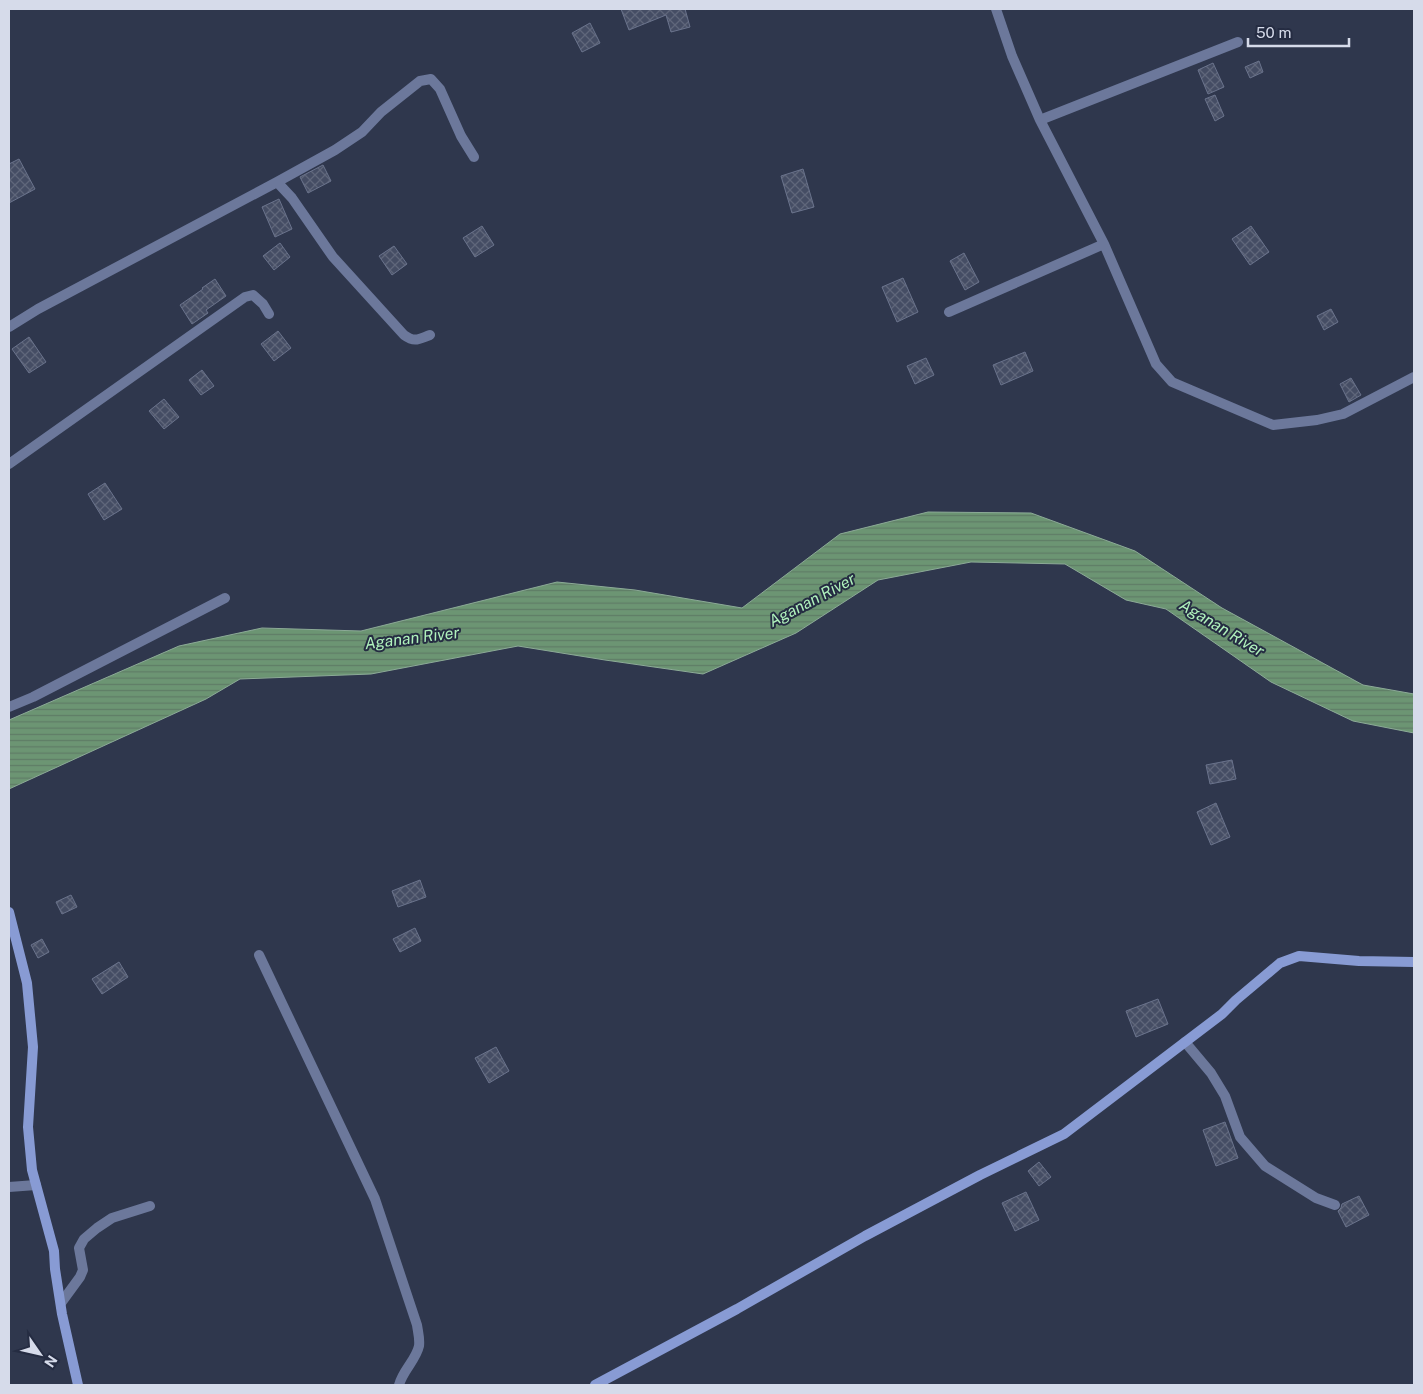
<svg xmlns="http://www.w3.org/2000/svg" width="1423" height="1394" viewBox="0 0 1423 1394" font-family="'Public Sans',sans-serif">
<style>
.water{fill:url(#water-rules);stroke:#8caa97}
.building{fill:url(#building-cross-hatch);stroke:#6a738c}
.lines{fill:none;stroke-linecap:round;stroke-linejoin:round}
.street{stroke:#6c789b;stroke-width:10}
.secondary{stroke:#889bd4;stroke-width:10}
.labels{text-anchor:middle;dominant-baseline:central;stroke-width:4;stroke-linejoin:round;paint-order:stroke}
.water-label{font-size:16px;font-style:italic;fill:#b0f1bc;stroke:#252c42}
</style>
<defs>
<pattern id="water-rules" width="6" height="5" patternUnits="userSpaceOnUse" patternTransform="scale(1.25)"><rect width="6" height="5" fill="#6c9573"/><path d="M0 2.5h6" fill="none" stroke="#5f7c66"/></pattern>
<pattern id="building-cross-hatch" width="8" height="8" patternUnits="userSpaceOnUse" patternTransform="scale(1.25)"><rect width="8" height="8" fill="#454d64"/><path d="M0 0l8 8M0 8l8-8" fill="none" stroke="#5f667a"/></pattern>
</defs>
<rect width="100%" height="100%" fill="#2f374d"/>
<!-- water -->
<path class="water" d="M928,512L1031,513L1135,551L1222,608L1363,685L1414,694V733L1353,721L1271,682L1166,609L1126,600L1065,564L971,562L878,580L796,633L703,674L605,660L518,646L371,674L240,679L206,699L9,789V720L179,646L262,628L361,631L557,582L635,590L742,608L840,534Z"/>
<!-- building -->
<path class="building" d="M621,9H685L690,27L671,32L666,15L629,30Z
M590,23L600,43L582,52L572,33Z
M1259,61L1263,72L1250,78L1245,67Z
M1213,63L1224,87L1208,94L1198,70Z
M1215,95L1224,116L1215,121L1205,99Z
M19,159L35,189L9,203V164Z
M323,165L331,181L308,193L300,177Z
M803,169L814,207L792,213L781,176Z
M279,199L292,229L275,237L262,207Z
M482,226L494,245L475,257L463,238Z
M1251,226L1269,252L1250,265L1232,239Z
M280,243L290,257L274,270L263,256Z
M394,246L407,264L392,275L379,256Z
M964,253L979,282L965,290L950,261Z
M903,278L918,312L897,322L882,287Z
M215,279L226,296L206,310L208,313L192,324L180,305L203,289L202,288Z
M1331,309L1338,322L1324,330L1317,316Z
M278,331L291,348L274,361L261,344Z
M29,337L46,362L29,373L12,349Z
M1025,352L1033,371L1001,385L993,365Z
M926,358L934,375L915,384L907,366Z
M202,370L214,386L201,395L189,380Z
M1351,378L1361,395L1349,402L1340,384Z
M164,399L179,417L164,429L149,411Z
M105,483L122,509L104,520L88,494Z
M1232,760L1236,779L1210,784L1206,765Z
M1216,803L1230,837L1211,845L1197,812Z
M420,880L426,897L398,907L392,891Z
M71,895L77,907L62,914L56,902Z
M415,928L421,941L400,952L393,939Z
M42,939L49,952L38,958L31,945Z
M119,962L128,977L102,994L92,979Z
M1158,999L1168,1024L1136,1037L1126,1011Z
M496,1047L509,1071L489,1083L475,1058Z
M1225,1122L1238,1158L1216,1166L1203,1130Z
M1039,1162L1051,1177L1039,1186L1028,1171Z
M1026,1192L1039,1220L1015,1231L1002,1203Z
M1359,1196L1369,1215L1346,1227L1338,1211L1341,1208L1342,1204Z"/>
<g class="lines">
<!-- street -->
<path class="street" d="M996,9L1012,56L1040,120L1104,244L1156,364L1172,382L1273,425L1317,420L1343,414L1414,377
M1040,120L1238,42
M277,182L292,198L333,257L404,335C415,343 419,339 430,335
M949,312L1104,244
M9,327L38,309L277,182L335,150L362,132L381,112L420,81L431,79L440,89L461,136L474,157
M9,464L245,297L253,295L263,304L269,314
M9,707L33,697L225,598
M259,955L375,1199L417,1325C418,1332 420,1339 419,1346C416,1360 403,1370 399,1385
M1185,1042L1211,1073L1225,1096L1240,1137L1265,1166L1316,1198L1335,1205
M9,1187L36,1185
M61,1303L80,1277L83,1270L79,1248L84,1239L97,1228L112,1218L150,1206"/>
<!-- secondary -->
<path class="secondary" d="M9,912L27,983L33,1047L28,1127L32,1170L54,1251L55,1269L62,1314L78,1385
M595,1385L737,1309L865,1236L980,1175L1064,1134L1222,1014L1236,1000L1280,963L1299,956L1359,961L1414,962"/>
</g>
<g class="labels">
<!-- water labels -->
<g class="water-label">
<text transform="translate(812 600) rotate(-28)">Aganan River</text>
<text transform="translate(1222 628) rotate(31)">Aganan River</text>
<text transform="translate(412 638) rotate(-7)">Aganan River</text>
</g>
</g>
<!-- border -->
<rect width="1423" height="1394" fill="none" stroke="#d6dbea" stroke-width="20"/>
<!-- north arrow -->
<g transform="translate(40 1354) rotate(124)" stroke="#252c42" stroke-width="4" paint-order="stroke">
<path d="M0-4L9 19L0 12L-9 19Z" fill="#d6dbea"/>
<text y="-8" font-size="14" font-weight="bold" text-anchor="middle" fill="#d6dbea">N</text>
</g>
<!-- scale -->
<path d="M1248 38v8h101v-8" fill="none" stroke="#d6dbea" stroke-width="2.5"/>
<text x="1256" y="38" font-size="15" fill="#d6dbea" stroke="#252c42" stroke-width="4" paint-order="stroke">50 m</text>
</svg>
